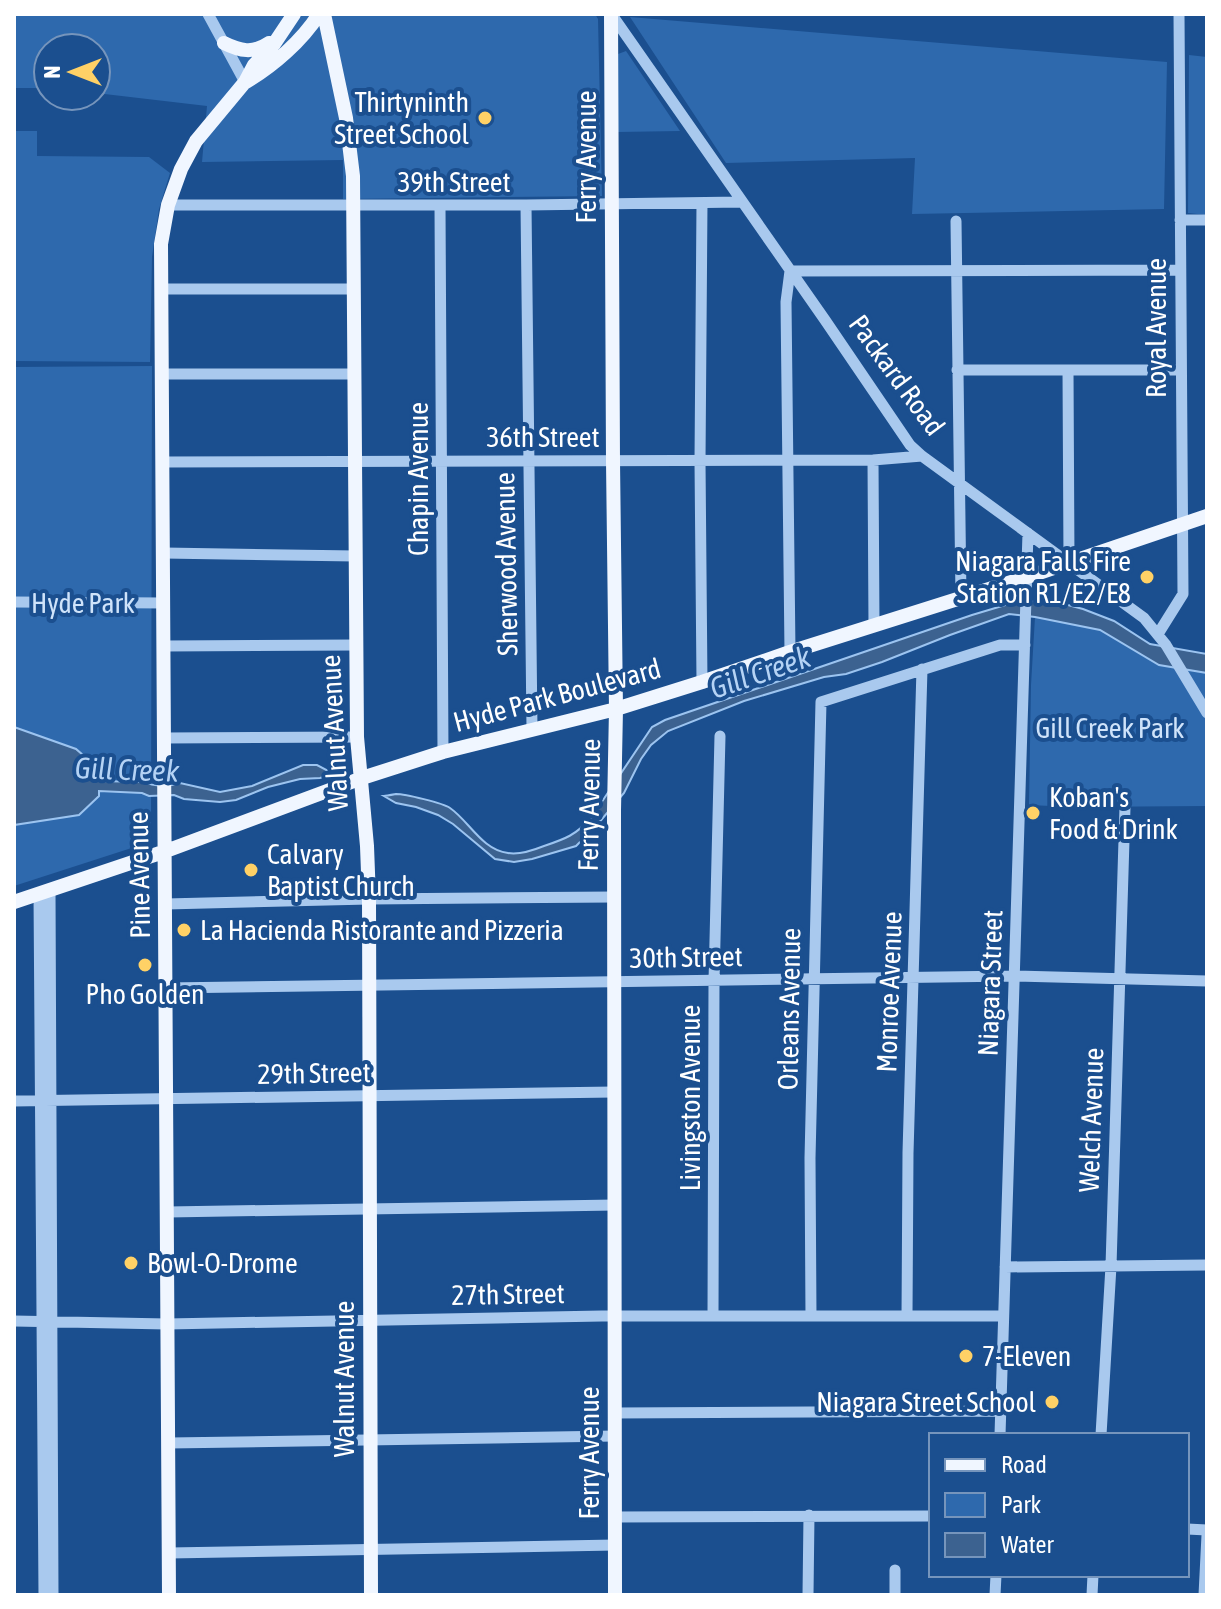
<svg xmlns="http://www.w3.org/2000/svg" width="1221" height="1609" viewBox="0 0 1221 1609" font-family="'Asap Condensed',sans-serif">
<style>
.green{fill:#2e69ad}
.water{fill:#3c6290;stroke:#9cc4f0;stroke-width:2}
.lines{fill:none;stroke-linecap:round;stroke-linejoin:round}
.minor{stroke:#a9c9ee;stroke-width:11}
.major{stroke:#f0f6ff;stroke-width:14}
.poi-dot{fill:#ffd166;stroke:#1b4f8f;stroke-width:3}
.labels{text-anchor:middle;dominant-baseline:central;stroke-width:8;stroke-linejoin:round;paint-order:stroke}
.poi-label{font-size:28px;fill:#fff;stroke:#1b4f8f;text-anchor:start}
.street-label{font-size:28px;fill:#fff;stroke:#1b4f8f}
.park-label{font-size:28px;fill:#cfe3fa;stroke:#1b4f8f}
.water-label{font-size:30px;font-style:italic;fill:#b5d3f5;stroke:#1b4f8f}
</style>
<rect width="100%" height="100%" fill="#1b4f8f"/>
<!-- green -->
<path class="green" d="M14,14H595L598,19L602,196L343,199V160L202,162L207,106L96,93V48H48V88H14Z
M630,17L1167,62L1164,209L912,214L915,158L726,163Z
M626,51L680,131L617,132L618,54Z
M1189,55L1207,57V215L1188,213Z
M14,131H37V156L149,157L170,173L159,209L152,257L150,362L14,361Z
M152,366L151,838L147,843L14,886V367Z
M1035,617L1100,630L1159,665L1207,673V806L1073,807L1029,805L1031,685Z"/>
<!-- water -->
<path class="water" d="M1049,600L1083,609L1114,621L1150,644L1207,654V673L1159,665L1100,630L1035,617L1009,614L950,635L882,662L846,674L824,677L744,701L668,731L651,745L641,759L624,793L597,825L576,846L532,859L514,862L495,859L453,824L438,815L416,807L396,803L384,796C385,796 396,794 396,794C405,794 443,803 450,808C469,821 482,850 508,853C519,855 534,850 544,846C565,839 576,835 591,818L652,727L665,720L972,615L1012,603Z
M14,727L76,749L99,769V781L145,782C153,787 171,786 180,783L220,792L252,786L303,765H317L334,774L320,778L300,779L268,787L236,800L220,802L184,799L174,795L149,796L142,793L99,791V796L79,815L14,825Z"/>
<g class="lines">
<!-- minor -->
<path class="minor" d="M208,14L245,82
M612,15L825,320L910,445L922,456L1144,618L1166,645L1207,713
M702,203L700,461L702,682
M168,205H526L741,202
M526,205L532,729
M440,206L443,752
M1180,220H1207
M956,221L961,597
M162,289H353
M957,370H1180
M1068,370L1069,562
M162,374H353
M873,460L874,626
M164,462L873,460L922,456
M164,553L355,556
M14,602L164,603
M1158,634L1183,594L1179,14
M164,646L355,645
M790,652L786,302L790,271L1180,270
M165,738L357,737
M50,890L53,1595
M39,894L44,1595
M166,904L369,899L614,897
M166,988L1014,976L1207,981
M14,1101L614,1092
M168,1212L615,1205
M1005,1267L1207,1265
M713,1316L714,981L720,736
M811,1316L810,1158L821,702L1000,645H1025
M907,1316L908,1153L922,669
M14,1321L167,1324L602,1316H1003
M615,1413L1000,1411
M1000,1435L1028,533
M1101,1435L1111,1266L1125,807
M169,1443L615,1436
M615,1517L931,1516
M1187,1529L1207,1530
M169,1553L615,1545
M808,1595L809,1515
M895,1595V1570
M995,1595L996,1575
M1092,1595L1093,1575
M1204,1595L1207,1535"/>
<!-- major -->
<path class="major" d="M324,14L346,118L353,176L357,737L367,846L369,899L371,1595
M611,14L613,461L616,709L614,810L615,1595
M224,43C240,51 253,54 269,43
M246,82C273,66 302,41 319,14
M14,902L166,851L362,778L443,752L616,709L702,682L790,652L1027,577L1207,516
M169,1595L161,244L168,205L181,169L196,141L245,82L254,65L274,44L294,14"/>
</g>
<!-- markers -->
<g class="poi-dot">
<circle cx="485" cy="118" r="8"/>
<circle cx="1147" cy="577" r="8"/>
<circle cx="1033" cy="813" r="8"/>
<circle cx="251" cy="870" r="8"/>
<circle cx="184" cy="930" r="8"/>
<circle cx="145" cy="965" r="8"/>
<circle cx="131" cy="1263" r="8"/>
<circle cx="966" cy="1356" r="8"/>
<circle cx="1052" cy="1402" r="8"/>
</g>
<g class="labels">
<!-- poi labels -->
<g class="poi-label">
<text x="469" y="102" text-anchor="end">Thirtyninth<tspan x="469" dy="32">Street School</tspan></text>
<text x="1131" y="561" text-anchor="end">Niagara Falls Fire<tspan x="1131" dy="32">Station R1/E2/E8</tspan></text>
<text x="1049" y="797">Koban's<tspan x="1049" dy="32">Food &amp; Drink</tspan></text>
<text x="267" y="854">Calvary<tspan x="267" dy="32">Baptist Church</tspan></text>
<text x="200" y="930">La Hacienda Ristorante and Pizzeria</text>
<text x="145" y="994" text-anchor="middle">Pho Golden</text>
<text x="147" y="1263">Bowl-O-Drome</text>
<text x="982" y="1356">7-Eleven</text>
<text x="1036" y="1402" text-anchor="end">Niagara Street School</text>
</g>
<!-- street labels -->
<g class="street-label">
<text transform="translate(586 157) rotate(-90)">Ferry Avenue</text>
<text x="454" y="182">39th Street</text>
<text transform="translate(1156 328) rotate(-90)">Royal Avenue</text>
<text transform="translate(897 375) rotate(54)">Packard Road</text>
<text x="543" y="437">36th Street</text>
<text transform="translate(418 479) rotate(-90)">Chapin Avenue</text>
<text transform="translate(506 564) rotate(-91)">Sherwood Avenue</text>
<text transform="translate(557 695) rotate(-15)">Hyde Park Boulevard</text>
<text transform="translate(334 733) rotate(-93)">Walnut Avenue</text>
<text transform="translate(589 805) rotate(-89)">Ferry Avenue</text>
<text transform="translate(139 875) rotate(-91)">Pine Avenue</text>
<text transform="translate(686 957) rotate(-1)">30th Street</text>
<text transform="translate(990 983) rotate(-88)">Niagara Street</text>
<text transform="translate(889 992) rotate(-88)">Monroe Avenue</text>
<text transform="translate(789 1009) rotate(-89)">Orleans Avenue</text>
<text transform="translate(314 1073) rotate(-1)">29th Street</text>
<text transform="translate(690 1098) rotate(-90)">Livingston Avenue</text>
<text transform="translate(1091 1120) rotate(-88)">Welch Avenue</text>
<text transform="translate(508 1294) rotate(-1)">27th Street</text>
<text transform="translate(344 1379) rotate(-90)">Walnut Avenue</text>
<text transform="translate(589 1453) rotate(-90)">Ferry Avenue</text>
</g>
<!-- park labels -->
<g class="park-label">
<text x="83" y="603">Hyde Park</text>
<text x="1110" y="728">Gill Creek Park</text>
</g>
<!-- water labels -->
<g class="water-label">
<text transform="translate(760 672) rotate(-19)">Gill Creek</text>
<text transform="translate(127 769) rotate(2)">Gill Creek</text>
</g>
</g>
<!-- border -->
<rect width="1221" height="1609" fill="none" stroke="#ffffff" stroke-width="32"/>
<!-- legend -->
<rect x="929" y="1433" width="260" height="144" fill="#1b4f8f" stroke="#7695bc" stroke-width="2"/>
<rect x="945" y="1459" width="40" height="12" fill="#f0f6ff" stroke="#7695bc" stroke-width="2"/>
<text x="1001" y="1473" font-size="24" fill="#ffffff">Road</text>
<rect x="945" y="1493" width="40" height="24" fill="#2e69ad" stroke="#7695bc" stroke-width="2"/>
<text x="1001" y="1513" font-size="24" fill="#ffffff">Park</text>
<rect x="945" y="1533" width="40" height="24" fill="#3c6290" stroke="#7695bc" stroke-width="2"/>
<text x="1001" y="1553" font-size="24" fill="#ffffff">Water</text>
<!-- north arrow -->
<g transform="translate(72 72) rotate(270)"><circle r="38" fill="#1b4f8f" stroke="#7695bc" stroke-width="2"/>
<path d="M0-6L14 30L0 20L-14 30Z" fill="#ffd166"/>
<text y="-12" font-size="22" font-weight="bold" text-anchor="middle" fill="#ffffff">N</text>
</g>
</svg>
